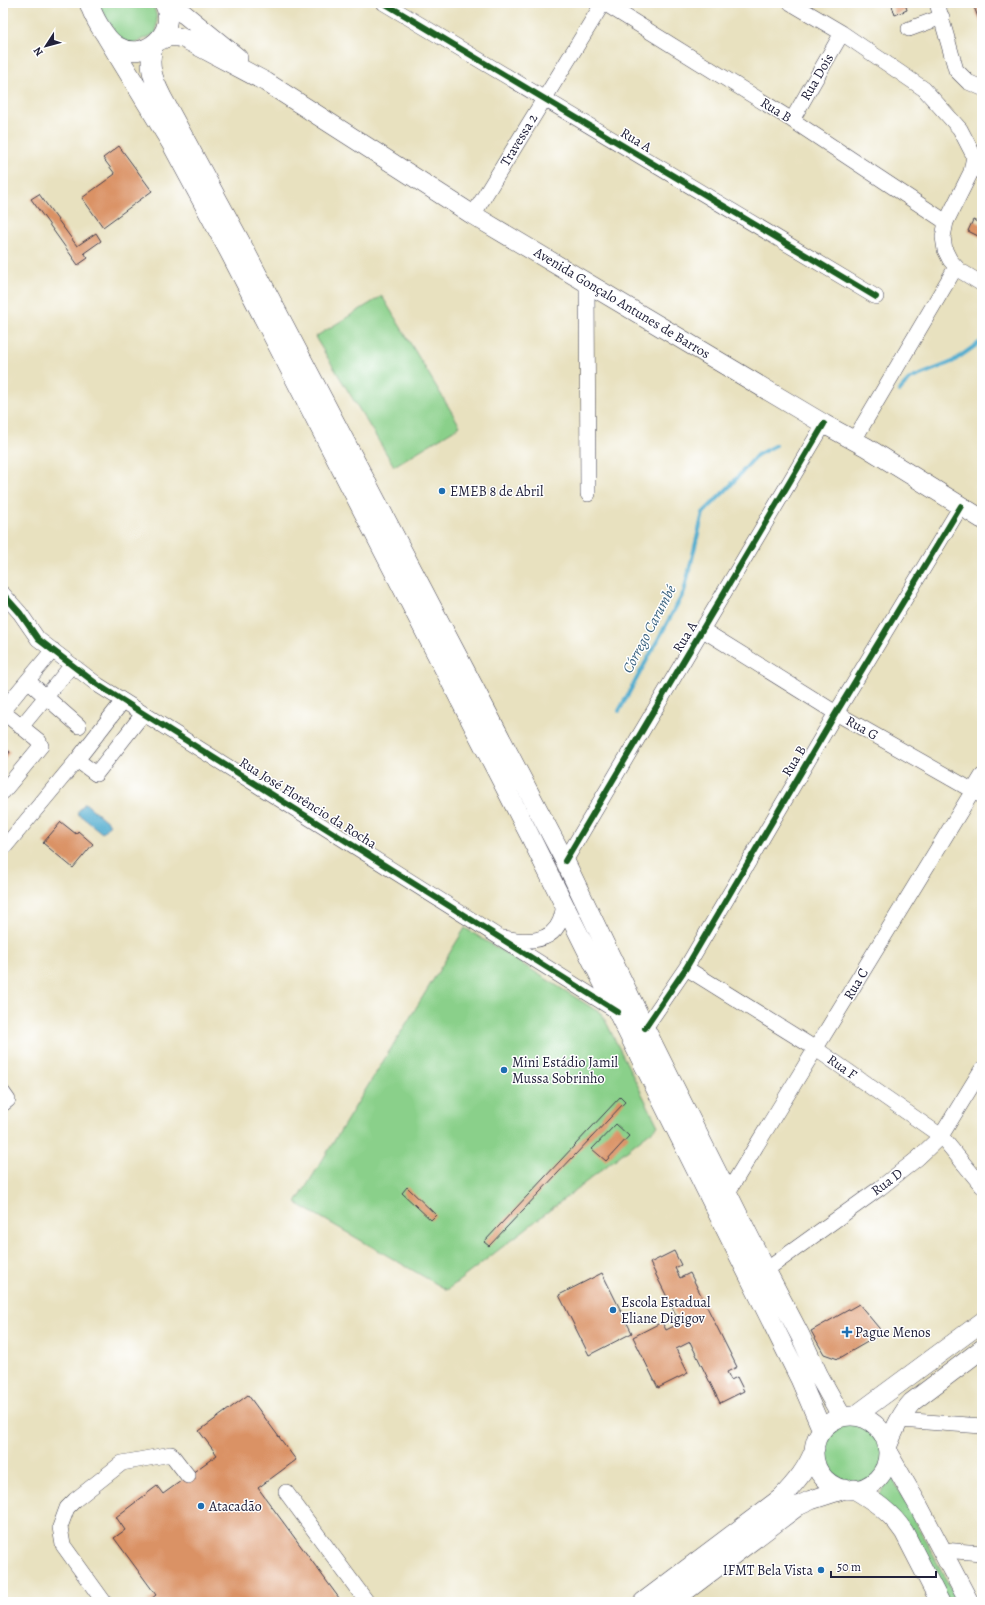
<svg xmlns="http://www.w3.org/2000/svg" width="985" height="1605" viewBox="0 0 985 1605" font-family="Alegreya,serif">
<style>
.green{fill:#8ad08a;stroke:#567962}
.water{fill:#52adcf;stroke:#3a6885}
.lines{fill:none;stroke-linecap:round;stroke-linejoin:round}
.stream{stroke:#52adcf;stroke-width:4}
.building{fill:#da9265}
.minor-casing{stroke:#403f4f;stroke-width:16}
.major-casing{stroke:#403f4f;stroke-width:20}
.minor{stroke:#fff;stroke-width:15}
.major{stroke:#fff;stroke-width:19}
.cycleway-casing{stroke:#fff;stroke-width:8}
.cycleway{stroke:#1b5e20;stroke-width:6}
.poi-dot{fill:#1f6fb2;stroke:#fff;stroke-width:1.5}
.labels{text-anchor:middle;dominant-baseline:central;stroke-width:3;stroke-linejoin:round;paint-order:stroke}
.street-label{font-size:14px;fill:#22223b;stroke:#fff}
.poi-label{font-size:14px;fill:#22223b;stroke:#fff;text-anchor:start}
.water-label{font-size:15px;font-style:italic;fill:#38617e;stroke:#fff}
</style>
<rect width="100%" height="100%" fill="#fff"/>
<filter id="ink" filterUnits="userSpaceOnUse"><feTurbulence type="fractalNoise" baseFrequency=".025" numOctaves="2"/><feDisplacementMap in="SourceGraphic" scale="8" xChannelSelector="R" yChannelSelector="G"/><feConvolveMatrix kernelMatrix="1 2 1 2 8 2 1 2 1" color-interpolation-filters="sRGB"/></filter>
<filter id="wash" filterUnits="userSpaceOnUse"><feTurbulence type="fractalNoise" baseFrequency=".012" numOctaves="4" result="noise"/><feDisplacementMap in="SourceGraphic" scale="16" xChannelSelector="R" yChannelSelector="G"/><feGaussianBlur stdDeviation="0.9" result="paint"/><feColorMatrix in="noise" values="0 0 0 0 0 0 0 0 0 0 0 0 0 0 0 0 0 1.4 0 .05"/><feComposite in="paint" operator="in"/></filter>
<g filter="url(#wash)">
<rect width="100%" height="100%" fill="#e8e1bf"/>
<!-- green -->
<path class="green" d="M99,3H152C157,14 158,21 156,33L134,44L118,38L101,9Z
M382,296L460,426L394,466L315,337Z
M465,928L602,1014L658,1126L447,1290L296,1203Z
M822 1453a31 31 0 1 1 62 0a31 31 0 1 1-62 0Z
M892,1477L958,1602H948L878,1496Z"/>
<!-- water -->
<path class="water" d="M85,803L110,824L102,833L77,813Z"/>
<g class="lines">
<!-- stream -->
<path class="stream" d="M899,391L910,379L952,362L982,341
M619,711L684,592L703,513L729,487L757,455L776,445"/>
</g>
<g id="blocks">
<!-- building -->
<path class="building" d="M891,3H905L907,10L895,15Z
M982,4V27L974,7Z
M119,146L152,191L103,227L82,198L115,174L103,158Z
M39,194L77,246L96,233L101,241L84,253L88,258L78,265L31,199Z
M973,220L982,224V238L968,231Z
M3,746L10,752L3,761Z
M61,822L76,834L78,831L93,844L73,868L43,843Z
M620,1097L625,1102L489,1246L484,1242Z
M616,1124L629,1136L606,1161L592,1149Z
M407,1187L436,1215L431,1220L402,1193Z
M674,1251L681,1265L675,1268L680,1278L690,1273L737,1367L727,1372L731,1380L737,1377L744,1391L720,1403L690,1342L676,1349L688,1373L658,1388L633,1337L662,1322L666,1330L680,1323L650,1263Z
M602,1273L632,1333L589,1355L559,1295Z
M859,1304L883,1333L838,1359L824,1354L811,1331Z
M248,1395L296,1460L258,1488L342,1602H147L156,1595L114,1538L125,1530L116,1517L157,1486L163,1494L217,1455L199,1431Z"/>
</g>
</g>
<g filter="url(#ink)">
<use href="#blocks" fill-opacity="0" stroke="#403f4f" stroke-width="1"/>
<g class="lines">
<defs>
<path id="minor" d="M384,3L876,297
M604,3L792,120L946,222
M791,3L842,33L924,89L960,129L974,156L971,172L946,222L943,237L945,250L950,260L959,270L982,284
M937,3L956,70L968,82L982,88
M909,29L942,17
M792,120L842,33
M473,215L603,3
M587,282L588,494
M854,440L956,267
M3,594L20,613L38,639L98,685L618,1012
M703,630L836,713L982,796
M28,681L79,726
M123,701L77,760L96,774L143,714
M3,710L53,650
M3,712L39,741L41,746L3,792
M21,727L72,665
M3,849L77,760
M565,861L824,424
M505,938C525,942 551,944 560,921C562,916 563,910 564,905
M686,968L816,1049L941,1136L982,1186
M645,1028L686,968L836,713L961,506
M3,1093L8,1100L3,1104
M728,1192L982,776
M766,1270L880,1188L918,1158L941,1136L982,1069
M899,1420L982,1426
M286,1492L367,1602
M942,1550L982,1553
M104,1602L63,1545L60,1527L67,1508L75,1500L122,1463L171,1454L188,1476"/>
<path id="major" d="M89,3C93,16 105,39 117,46C144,63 179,32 164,3
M164,4L184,14L238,58
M106,36L171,143L231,255L529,834L800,1379L822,1430
M157,42C167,36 173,35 185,39L266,82L473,215L824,424L866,447L982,519
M154,44C147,65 153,79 162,97L240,241L565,861L645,1028L766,1270L800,1335L819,1376L842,1417
M855,1416L982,1322
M814 1453a37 37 0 1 1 74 0a37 37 0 1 1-74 0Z
M887,1447C894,1431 900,1415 912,1402L982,1349
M888,1453L918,1505L969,1602
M854,1489C874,1501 891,1512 904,1532L940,1602
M643,1602L781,1498C796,1482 808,1468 815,1448
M671,1602L798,1506L811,1500L845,1489"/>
</defs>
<!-- minor casing -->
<use href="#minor" class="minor-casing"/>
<!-- major casing -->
<use href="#major" class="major-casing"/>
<!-- minor -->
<use href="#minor" class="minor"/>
<!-- major -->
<use href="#major" class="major"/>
<defs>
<path id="cycleway" d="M384,3L876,297
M3,594L20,613L38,639L98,685L618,1012
M565,861L824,424
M645,1028L686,968L836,713L961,506"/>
</defs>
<!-- cycleway casing -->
<use href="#cycleway" class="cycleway-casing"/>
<!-- cycleway -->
<use href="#cycleway" class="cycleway"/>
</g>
</g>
<!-- markers -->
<g class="poi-dot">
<circle cx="442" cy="491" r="4"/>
<circle cx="504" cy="1070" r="4"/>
<circle cx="613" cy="1310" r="4"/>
<path d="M845 1326h4v4h4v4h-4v4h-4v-4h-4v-4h4z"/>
<circle cx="201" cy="1506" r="4"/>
<circle cx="821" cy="1570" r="4"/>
</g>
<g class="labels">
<!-- street labels -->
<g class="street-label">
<text transform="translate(817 77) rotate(-60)">Rua Dois</text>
<text transform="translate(776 110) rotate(32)">Rua B</text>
<text transform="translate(519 140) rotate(-59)">Travessa 2</text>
<text transform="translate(636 140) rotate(31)">Rua A</text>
<text transform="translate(622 303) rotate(31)">Avenida Gonçalo Antunes de Barros</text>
<text transform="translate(685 637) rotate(-59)">Rua A</text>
<text transform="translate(862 728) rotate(29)">Rua G</text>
<text transform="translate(794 761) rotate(-59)">Rua B</text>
<text transform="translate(308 803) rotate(32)">Rua José Florêncio da Rocha</text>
<text transform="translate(856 984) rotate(-59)">Rua C</text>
<text transform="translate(842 1067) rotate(35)">Rua F</text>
<text transform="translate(887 1182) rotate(-37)">Rua D</text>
</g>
<!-- poi labels -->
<g class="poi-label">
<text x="450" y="491">EMEB 8 de Abril</text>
<text x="512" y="1062">Mini Estádio Jamil<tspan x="512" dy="16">Mussa Sobrinho</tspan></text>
<text x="621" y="1302">Escola Estadual<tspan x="621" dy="16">Eliane Digigov</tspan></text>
<text x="855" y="1332">Pague Menos</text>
<text x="209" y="1506">Atacadão</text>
<text x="813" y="1570" text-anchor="end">IFMT Bela Vista</text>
</g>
<!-- water labels -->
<g class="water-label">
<text transform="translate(649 629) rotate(-62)">Córrego Carumbé</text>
</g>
</g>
<!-- margin -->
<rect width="985" height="1605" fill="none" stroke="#fff" stroke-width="16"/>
<!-- north arrow -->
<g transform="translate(46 46) rotate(234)" stroke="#ffffff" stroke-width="3" paint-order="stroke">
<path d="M0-3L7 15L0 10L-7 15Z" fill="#22223b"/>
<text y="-6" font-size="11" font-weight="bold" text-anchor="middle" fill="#22223b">N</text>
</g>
<!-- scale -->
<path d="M831 1571v6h105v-6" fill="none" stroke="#22223b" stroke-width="2"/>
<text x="837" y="1571" font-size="12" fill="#22223b" stroke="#ffffff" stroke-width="3" paint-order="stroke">50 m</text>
</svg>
